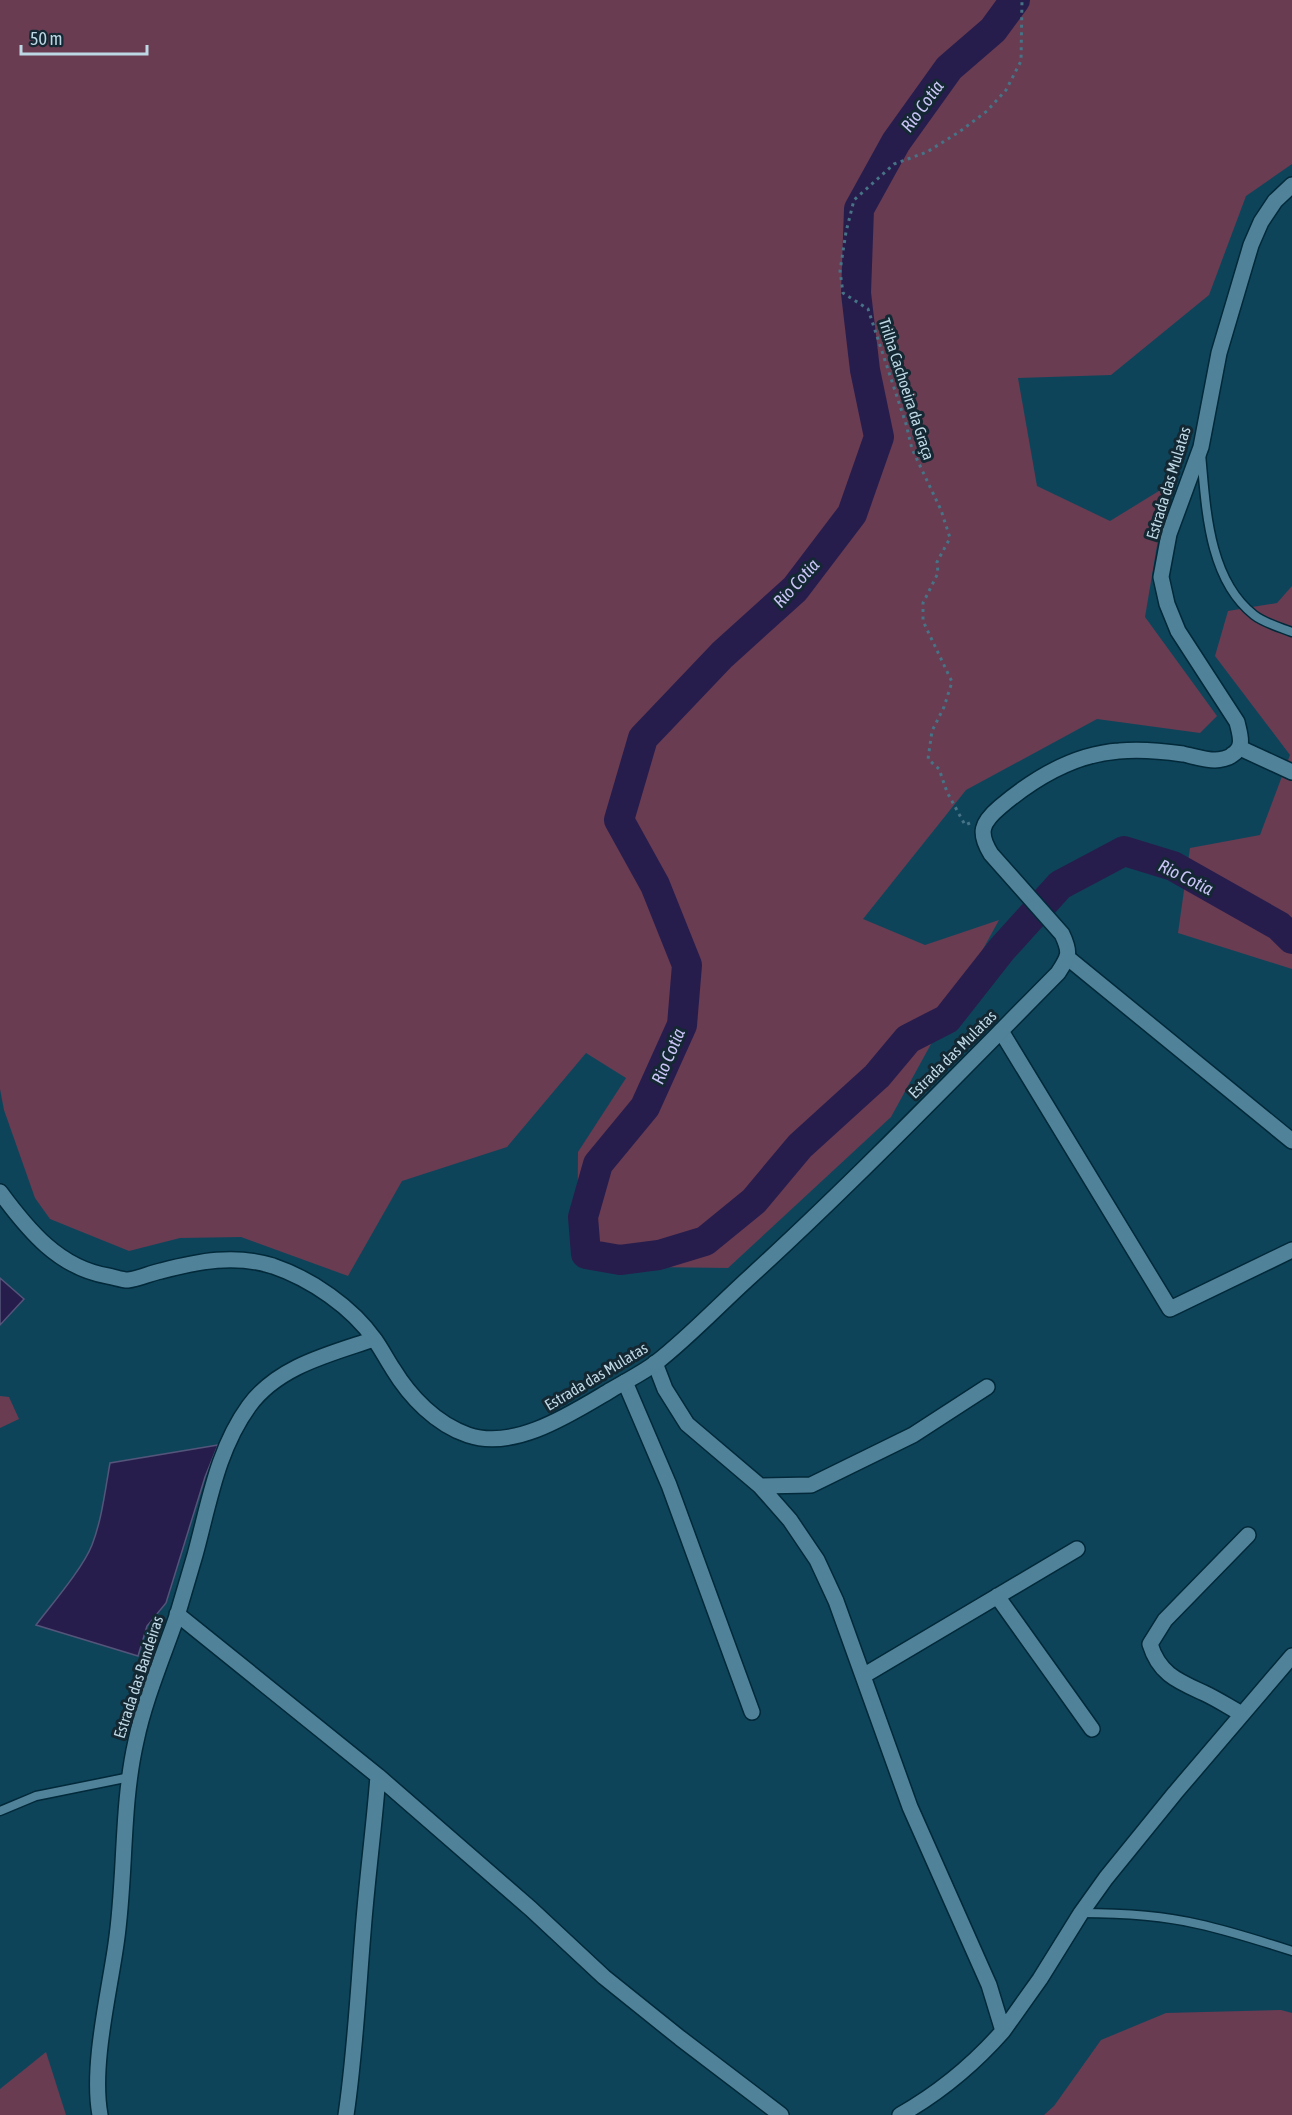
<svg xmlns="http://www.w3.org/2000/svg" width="1292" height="2115" viewBox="0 0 1292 2115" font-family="'Asap Condensed',sans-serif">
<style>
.green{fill:#693c52}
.water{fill:#271d4c;stroke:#54557a;stroke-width:1.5}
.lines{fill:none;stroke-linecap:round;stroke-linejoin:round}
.river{stroke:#271d4c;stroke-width:30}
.lane-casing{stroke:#012939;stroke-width:11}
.street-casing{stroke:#012939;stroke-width:18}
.secondary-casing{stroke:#012939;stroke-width:18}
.path{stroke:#467386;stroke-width:3;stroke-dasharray:3 4.5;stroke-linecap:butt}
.lane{stroke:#508299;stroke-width:8}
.street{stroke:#508299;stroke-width:15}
.secondary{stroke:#508299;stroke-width:15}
.labels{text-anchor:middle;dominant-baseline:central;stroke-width:6;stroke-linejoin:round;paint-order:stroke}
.street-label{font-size:16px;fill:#bed7e4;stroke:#132832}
.water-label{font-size:18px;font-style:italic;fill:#c9c4f5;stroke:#132832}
</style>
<rect width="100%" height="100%" fill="#0e445a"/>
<!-- green -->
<path class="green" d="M0,0H1292V164L1246,196L1209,295L1111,375L1018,378L1037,486L1110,521L1167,486L1145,617L1217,716L1200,733L1097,719L966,790L863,919L925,945L999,920L891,1117L728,1268L577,1266L578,1152L626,1078L586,1053L507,1147L402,1181L348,1276L241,1237L180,1238L129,1251L50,1219L35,1198L4,1110L0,1089Z
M1292,586V969L1178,933L1190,848L1260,835L1290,755L1215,656L1228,611L1277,603Z
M0,1396L9,1397L19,1419L0,1428Z
M1281,2010L1292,2013V2115H1044L1054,2106L1101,2040L1166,2013Z
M46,2052L66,2115H0V2089Z"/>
<!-- water -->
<path class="water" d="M0,1278L24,1299L0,1325Z
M218,1445L205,1477L166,1603L147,1626L138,1656L36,1625C52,1604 83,1568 92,1545C102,1519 105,1491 110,1463Z"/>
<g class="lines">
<!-- river -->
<path class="river" d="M1015,0L993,30L949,68L896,142L859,209L856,293L865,370L879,437L852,514L795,589L722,655L643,738L619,820L655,885L687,965L682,1025L645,1107L598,1164L583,1217L586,1254L620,1260L659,1255L705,1241L754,1201L800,1146L877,1076L908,1039L947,1019L1002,949L1060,885L1124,851L1173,866L1279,926L1292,939"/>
<defs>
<path id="lane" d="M1201,454C1206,507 1208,579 1254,615C1264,623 1279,627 1292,632
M0,1811L36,1796L130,1777
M1081,1913C1120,1913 1160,1915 1198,1924C1230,1931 1261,1941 1292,1951"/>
<path id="street" d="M1240,748L1292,772
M1068,958L1292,1141
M1001,1031L1170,1309L1292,1250
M655,1363L665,1389L687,1424L760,1486L790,1520L817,1560L836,1601L910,1807L989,1985L1003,2031C973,2065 939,2093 900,2115
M625,1382L669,1485L752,1712
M760,1486L811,1485L913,1435L987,1387
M997,1596L1092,1729
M177,1614L378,1776L531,1909L604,1977L680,2038L781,2115
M863,1676L1077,1549
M1242,1714C1229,1707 1217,1699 1204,1693C1178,1681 1159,1674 1150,1644L1165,1620L1248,1535
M1003,2031L1040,1979L1081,1913L1106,1878L1175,1793L1292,1656
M100,2115C91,2066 109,1994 116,1944C126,1877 121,1807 136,1741C145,1698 163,1657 177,1616C183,1596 189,1575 195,1555C209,1504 217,1450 249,1406C278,1366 330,1354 374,1339
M346,2115C355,2054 358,1993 363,1932C367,1879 374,1828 378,1776"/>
<path id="secondary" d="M0,1192C28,1230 59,1268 108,1276C114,1277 122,1280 128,1280C139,1279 150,1273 161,1271C199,1261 235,1254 273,1266C311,1279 352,1307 375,1340C382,1350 387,1360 393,1369C410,1397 436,1424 468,1435C515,1451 572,1413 611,1390C626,1381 643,1373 657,1362C690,1336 720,1304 751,1276C857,1179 957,1075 1058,973C1069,956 1071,953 1062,934L991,854C978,833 981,823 1000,807C1033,779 1074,754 1119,751C1140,749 1162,751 1183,754C1193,756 1205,760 1215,760C1220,760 1229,758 1232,755C1245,747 1240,735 1237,722L1178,631L1167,604L1161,577L1169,534L1201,447L1219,353L1251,245L1261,222L1275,201L1292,185"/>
</defs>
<!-- lane casing -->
<use href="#lane" class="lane-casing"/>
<!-- street casing -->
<use href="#street" class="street-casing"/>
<!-- secondary casing -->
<use href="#secondary" class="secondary-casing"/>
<!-- path -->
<path class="path" d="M970,823L965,825L947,792L939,769L928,759L932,731L944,707L952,682L923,621V603L938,573L937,562L950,538L941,510L912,449L906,424L868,309L843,293L840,271L846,232L854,200L894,164L927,152L959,132L987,111L1006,90L1021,61L1022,0"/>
<!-- lane -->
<use href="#lane" class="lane"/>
<!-- street -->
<use href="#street" class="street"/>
<!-- secondary -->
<use href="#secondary" class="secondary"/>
</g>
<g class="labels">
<!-- street labels -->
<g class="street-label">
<text transform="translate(907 389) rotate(72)">Trilha Cachoeira da Graça</text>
<text transform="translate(1168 483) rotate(-73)">Estrada das Mulatas</text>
<text transform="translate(952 1054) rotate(-45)">Estrada das Mulatas</text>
<text transform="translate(596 1376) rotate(-31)">Estrada das Mulatas</text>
<text transform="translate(138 1677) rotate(-72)">Estrada das Bandeiras</text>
</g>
<!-- water labels -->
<g class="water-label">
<text transform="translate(922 106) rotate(-54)">Rio Cotia</text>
<text transform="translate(796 583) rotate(-48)">Rio Cotia</text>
<text transform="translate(1186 877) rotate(26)">Rio Cotia</text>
<text transform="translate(668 1056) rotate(-67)">Rio Cotia</text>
</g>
</g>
<!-- scale -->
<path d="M21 45v9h126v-9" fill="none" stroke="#bed7e4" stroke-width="3"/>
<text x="30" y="45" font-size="18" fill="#bed7e4" stroke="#132832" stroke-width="4.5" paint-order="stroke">50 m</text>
</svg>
